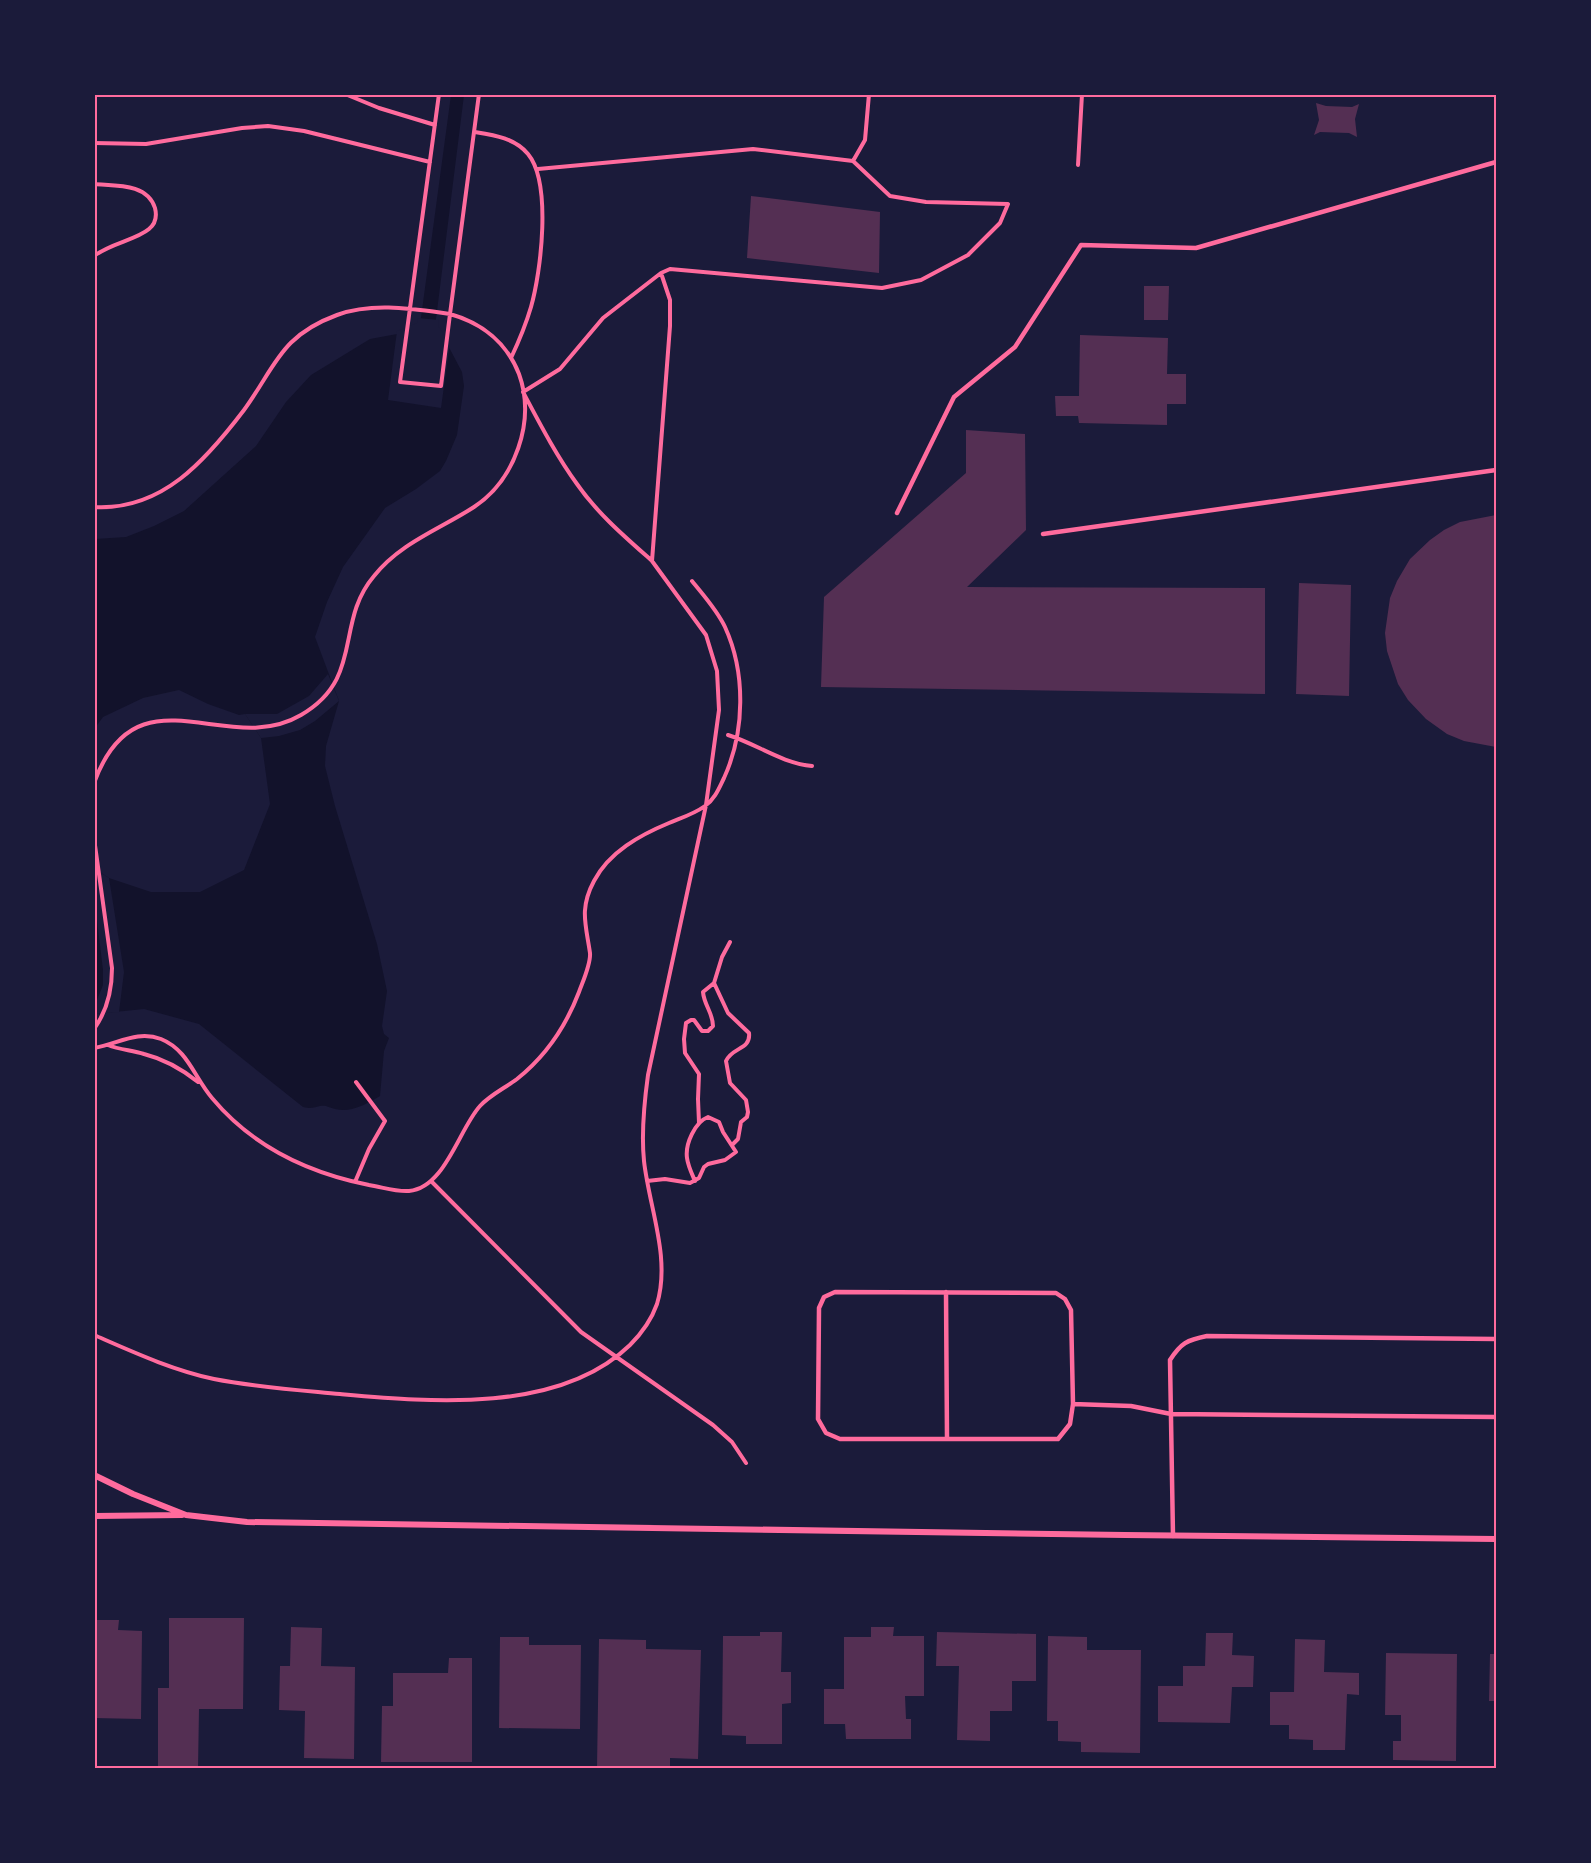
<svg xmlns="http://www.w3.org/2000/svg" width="1591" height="1863" viewBox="0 0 1591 1863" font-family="'Work Sans',sans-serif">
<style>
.water{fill:#12122b}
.pier{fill:#1b1b3a}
.building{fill:#542f53}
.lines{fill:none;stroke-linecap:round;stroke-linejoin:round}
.path{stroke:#ff6b9d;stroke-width:4}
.service{stroke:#ff6b9d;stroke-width:4.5}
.minor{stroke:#ff6b9d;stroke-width:6}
.neatline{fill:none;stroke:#ff6b9d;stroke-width:2}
</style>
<rect width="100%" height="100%" fill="#1b1b3a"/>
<!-- water -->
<path class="water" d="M451,95H464L435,327L443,336L462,372L464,386L457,435L446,461L440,471L416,489L385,508L343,567L327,602L315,637L339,701L326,746L325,766L335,806L377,944L387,991L382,1026L384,1034L389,1038L384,1051L380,1096C367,1104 351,1113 335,1109C334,1109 326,1106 326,1106C316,1105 316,1110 303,1107L199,1024L144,1009L95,1014V869L109,878L151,892H200L244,870L270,804L261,738L245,714L239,715L208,704L179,690L143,698L103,717L95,728V539L126,537L154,526L184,511L256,446L286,402L311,375L370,339L397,334L420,325Z"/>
<!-- pier -->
<path class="pier" d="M418,318L439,320L438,326L450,343L441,408L388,400L397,331L417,323Z
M328,674L339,701L315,721L300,730L279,736L261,738L245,714H277L309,696Z
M95,869L109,878L124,972L119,1012L95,1014V1005L103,985V970L95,904Z"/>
<!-- building -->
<path class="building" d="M1316,103L1326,106L1352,107L1359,104L1355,119L1357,137L1349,133L1320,132L1314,135L1319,120Z
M751,196L880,212L879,273L747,258Z
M1144,286H1169L1168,320H1144Z
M1080,335L1168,338L1167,374H1186V404H1167V425L1079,423L1078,416H1056L1055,396H1079Z
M966,430L1025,434L1026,530L967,587L1265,588V694L821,687L824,597L966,473Z
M1496,515V747L1464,741L1447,734L1426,719L1408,700L1398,684L1387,651L1385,633L1390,598L1397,581L1410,559L1430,540L1444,530L1460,522Z
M1299,583L1351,585L1349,696L1296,694Z
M169,1618H244L243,1709H199L198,1768H158V1688H169Z
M94,1620H119L118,1630L142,1631L141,1719L94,1718Z
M291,1627L322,1628L321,1666L355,1667L354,1759L304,1758L305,1711L279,1710L280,1666H290Z
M871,1627H894L893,1636H924V1696H905L906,1719H911V1739H846L845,1724H824V1689H844V1637H871Z
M760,1632H782L781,1672H791V1703L782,1704V1744H746V1736L722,1735L723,1636H760Z
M937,1632L1036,1634V1681H1012V1711H990V1741L957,1740L959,1666H936Z
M1206,1633H1233L1232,1655L1254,1656L1253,1687H1232L1230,1723L1158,1722V1686H1183V1666H1205Z
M1048,1636L1087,1637V1650H1141L1140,1753L1081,1752V1742L1058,1741V1721H1047Z
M500,1637H529V1645H581L580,1729L499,1728Z
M599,1639L646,1640V1649L701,1650L698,1759L670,1758V1768H597Z
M1295,1639L1325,1640L1324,1672L1359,1673V1695L1347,1694L1345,1750H1313V1740L1289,1739V1725H1270V1692H1294Z
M1386,1653L1457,1654L1456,1761L1393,1760V1741H1401V1715H1385Z
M1490,1654H1496V1701H1489Z
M449,1658H472V1762H381L382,1706H393V1673H448Z"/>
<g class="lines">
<!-- path -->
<path class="path" d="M345,94L379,108L435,125
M475,132C494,135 515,138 528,154C552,183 541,272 531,307C526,324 519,341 511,358
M94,143L146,144L242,128L268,126L304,131L430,162
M1078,165L1082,94
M538,169L753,149L853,161
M94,184C116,186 147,183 155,208C157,216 155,224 149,229C136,240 111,243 94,256
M94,507C162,511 206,460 244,410C276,366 280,336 337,315C373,302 413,309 450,314L479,94
M651,560C625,537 597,513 577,484C556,455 540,424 523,392L560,369L603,318L661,273
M728,735C757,744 781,763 812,766
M94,783C137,665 227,759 301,715C365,678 334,623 374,576C400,543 440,529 474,507C515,480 536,421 519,374C507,343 482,323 450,314L441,386L400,382L439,94
M94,838L112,968C112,990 107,1011 94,1029
M714,983L728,1013L749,1033C751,1050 732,1047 726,1061L730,1083L746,1100L748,1112L747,1117L741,1122L738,1139L732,1145
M108,1045C120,1050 132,1050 144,1054C164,1059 183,1070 198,1082
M94,1048C118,1044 137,1030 161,1039C188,1050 194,1077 212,1098C252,1146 309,1173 369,1185C382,1187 396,1192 409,1191C445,1188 459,1129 480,1106C490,1095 505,1088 517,1079C546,1056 566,1026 579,992C583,981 591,964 590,953C586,925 579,909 594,881C609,852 640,835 669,823C681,818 694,814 705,806C715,799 719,788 724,778C745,732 746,673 725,627C717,610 704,596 692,581
M699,1123L698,1099L699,1074L685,1053L684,1039L686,1023L691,1020H694L702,1031H708L713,1026C713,1013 704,1005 703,992L714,983L722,957L730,942
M431,1181L581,1332L713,1425L732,1442L746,1463
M647,1181L665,1179L690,1183L699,1178L704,1167L708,1164L725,1160L736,1152L723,1132L719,1122L708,1117C695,1122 685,1144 687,1158C688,1166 692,1174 695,1181
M355,1182L369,1149L385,1121L356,1082
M94,1335C133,1352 172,1370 214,1379C255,1387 298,1390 340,1394C430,1402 559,1414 630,1345C642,1333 651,1321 657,1304C671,1258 649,1207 644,1161C641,1132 644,1104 648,1075L706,805L719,710L717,671L706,635L652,561L670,326V300L661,273L670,269L882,288L921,280L968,255L1000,223L1008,204L926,202L890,196L853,161L865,140L869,94"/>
<!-- service -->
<path class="service" d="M897,513L954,397L1015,347L1081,245L1196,248L1496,162
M1043,534L1496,470
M946,1292L947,1439
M1073,1404L1071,1310L1065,1299L1056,1293L835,1292L824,1297L819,1308L818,1419L826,1433L840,1439H1058L1070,1424L1073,1404L1131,1406L1171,1414L1496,1417
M1173,1536L1170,1360C1181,1343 1187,1340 1207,1336L1496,1339"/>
<!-- minor -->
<path class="minor" d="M94,1475L133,1494L186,1515L247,1522L1125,1535L1496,1539
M94,1516L182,1515"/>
</g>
<!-- border -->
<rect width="1591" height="1863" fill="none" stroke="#1b1b3a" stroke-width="192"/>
<rect x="96" y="96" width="1399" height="1671" class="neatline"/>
</svg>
